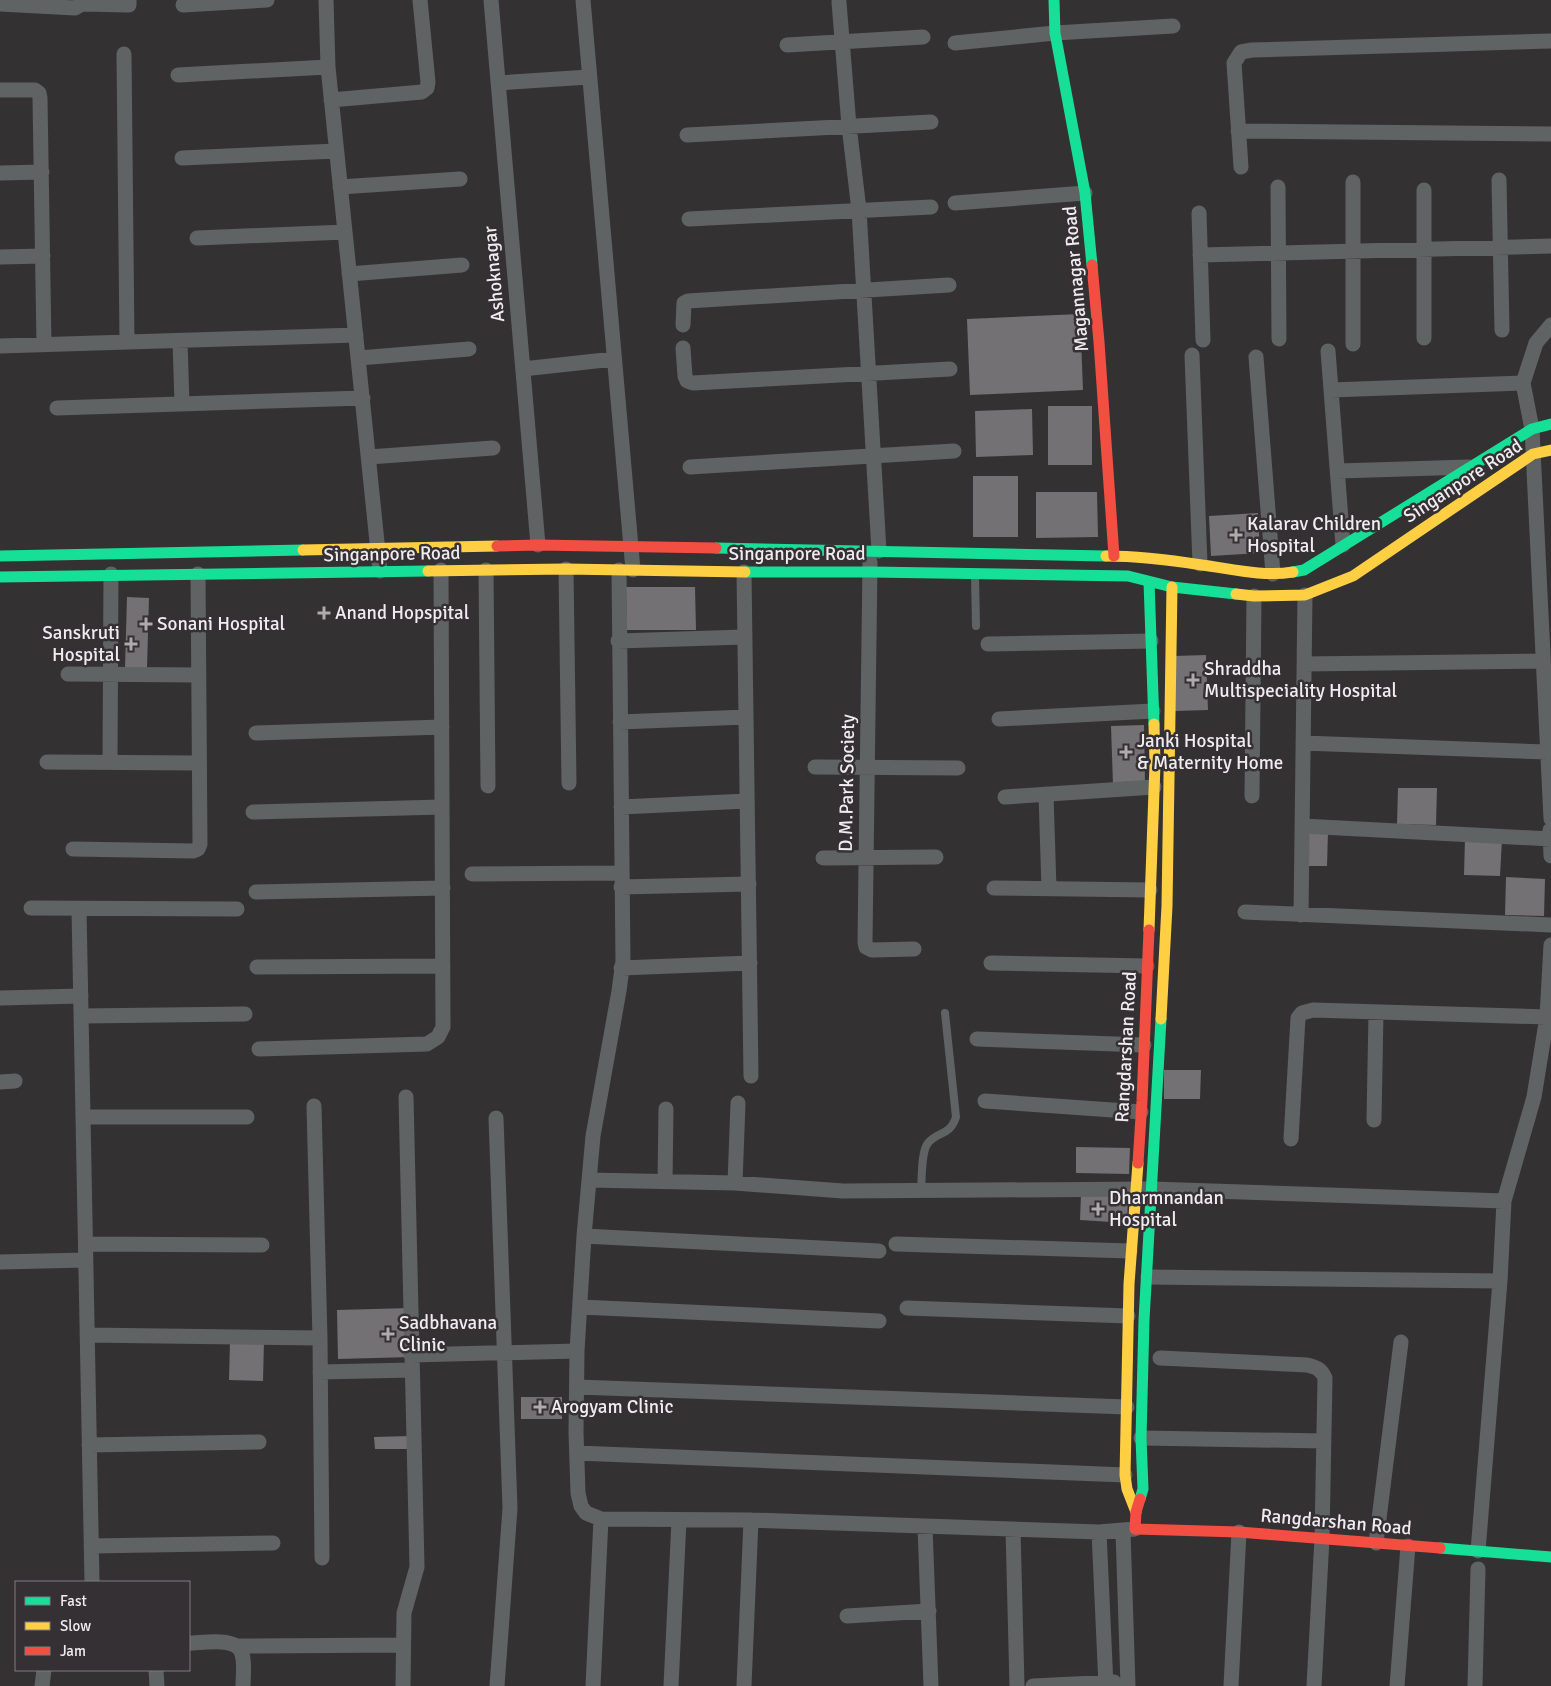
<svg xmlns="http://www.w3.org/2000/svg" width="1551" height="1686" viewBox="0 0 1551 1686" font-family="Signika,sans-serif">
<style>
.building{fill:#737173}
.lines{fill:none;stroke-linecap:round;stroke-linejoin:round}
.lane{stroke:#606363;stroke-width:8}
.street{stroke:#606363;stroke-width:15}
.fast{stroke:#16e098;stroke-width:11}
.slow{stroke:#ffcf43;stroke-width:11}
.jam{stroke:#f24e42;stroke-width:11}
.poi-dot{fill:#aeabad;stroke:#353033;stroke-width:2}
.labels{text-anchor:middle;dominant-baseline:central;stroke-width:5;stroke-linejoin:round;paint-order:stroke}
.street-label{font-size:19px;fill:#efecee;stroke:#353033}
.poi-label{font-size:19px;fill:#efecee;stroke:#353033;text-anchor:start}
</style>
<rect width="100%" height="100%" fill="#343133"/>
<!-- building -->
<path class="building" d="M1080,314L1083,390L970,395L967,319Z
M1048,406H1092V465H1048Z
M1032,409L1033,455L976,457L975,411Z
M973,476H1018V537H973Z
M1036,492H1097L1098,537L1036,538Z
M1258,513L1260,553L1211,556L1209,516Z
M626,587H695L696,630H627Z
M127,597L149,598L147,668H125Z
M1206,655L1208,710L1175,711L1173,656Z
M1144,725L1145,784L1113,785L1111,726Z
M1398,788H1437L1436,825L1397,824Z
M1307,832H1328L1327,866H1306Z
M1465,838L1502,839L1500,876L1464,875Z
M1506,877L1545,879L1544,916L1505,915Z
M1164,1070H1201L1200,1099H1164Z
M1076,1147L1130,1148L1129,1174L1076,1173Z
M1081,1194L1128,1196L1127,1223L1080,1220Z
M410,1308L411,1357L338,1359L337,1310Z
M230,1341H264L263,1381L229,1380Z
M521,1397H562V1419H521Z
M410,1436L411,1449H375L374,1437Z"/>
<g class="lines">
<!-- lane -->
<path class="lane" d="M975,576L976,626
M921,1190C922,1179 921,1151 928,1143C938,1131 950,1136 956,1117L945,1013"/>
<!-- street -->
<path class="street" d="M326,0L328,67L380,571
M491,0L538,545
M583,0L633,570
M839,2L849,126L859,210L879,551
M0,4L75,8L82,4L83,0
M82,4L129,5V0
M183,5L267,0
M955,43L1055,33L1173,26
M787,45L923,37
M124,54L127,342
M178,75L328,67
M498,83L589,77
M0,90H35L39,93L40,98L44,345
M331,100L422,92L427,88L428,82L420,0
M1238,131L1551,134
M687,135L931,122
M182,158L336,151
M1241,167L1234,63L1241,52L1252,50L1551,41
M0,173L42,172
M1499,180L1502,330
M340,187L460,179
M1278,187L1279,339
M1424,190V338
M955,203L1085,193
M1199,213L1203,340
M689,219L931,207
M197,238L345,232
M1200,255L1551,246
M0,257L43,256
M349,274L462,265
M683,325L684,303L688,301L949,285
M1551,325L1536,343L1523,383L1532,429L1551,819
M180,341L182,404
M1353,344V182
M0,346L356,335
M683,348L685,376L687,381L693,383L950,369
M1328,351L1343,545
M1192,355L1200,564
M1256,357L1273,574
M359,358L469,349
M523,369L614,359
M1331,390L1523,383
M57,408L363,398
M369,457L493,448
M690,467L954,451
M1338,471L1469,467
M870,562L865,942L866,947L872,950L914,949
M566,569L569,783
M486,570L488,786
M619,570L623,961L619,991L593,1136L584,1236L577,1351L576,1432L578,1493L581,1506L586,1513L601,1519L751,1520L1099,1532L1135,1529
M744,572L751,1076
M618,641L745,637
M988,644L1151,641
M1304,664L1543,661
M68,674L199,675
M999,719L1153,711
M620,722L746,717
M256,733L442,727
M1303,743L1547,752
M47,762L199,763
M110,762L111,574
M815,767L958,768
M1046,794L1049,889
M1252,796L1254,596
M1005,797L1154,787
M621,807L747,801
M253,812L442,807
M1302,826L1551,839
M1550,830L1551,856
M73,849L193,851L198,849L200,844L198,574
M823,858L936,857
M472,874L622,873
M621,887L749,884
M994,888L1150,890
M256,892L443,888
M31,908L237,909
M79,909L92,1582
M1245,912L1551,925
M1301,915L1305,595
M991,963L1147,966
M257,967L443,966
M621,968L750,963
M0,998L81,996
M82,1016L245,1014
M977,1039L1144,1045
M259,1049L427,1044L438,1037L443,1027L441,570
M0,1082L15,1081
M985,1101L1141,1112
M314,1106L320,1338L322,1558
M83,1117H247
M496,1118L510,1508L497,1686
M1374,1120L1376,1013
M1291,1139L1298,1018L1302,1013L1313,1010L1547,1017
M589,1180L735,1183L843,1191L1152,1189L1504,1201
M665,1182L666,1109
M735,1183L738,1103
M584,1236L879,1251
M86,1244L262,1245
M896,1244L1130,1251
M0,1262L86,1260
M1148,1277L1500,1281
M581,1307L879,1321
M907,1308L1128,1316
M87,1335L320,1338
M411,1355L577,1351
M1160,1358L1307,1365C1316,1367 1321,1369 1325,1378L1322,1538L1314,1686
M320,1372L412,1370
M577,1387L1127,1407
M1141,1438L1324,1441
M89,1445L259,1442
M577,1453L1125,1475
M925,1527L931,1686
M1013,1530L1017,1686
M1123,1531L1128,1686
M1099,1532L1106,1686
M1376,1543L1401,1342
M91,1546L273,1543
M1478,1551L1500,1281L1504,1201L1534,1097L1547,1017L1551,945
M847,1616L929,1611
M189,1643C203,1643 238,1636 242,1654C245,1664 243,1676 243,1686
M237,1646L403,1645
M156,1670L157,1686
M42,1686L44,1670
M403,1686L404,1613L417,1567L406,1097
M593,1686L601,1519
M671,1686L679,1520
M744,1686L751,1520
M1033,1686L1114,1682
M1231,1686L1239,1532
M1397,1686L1408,1546
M1475,1686L1478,1569"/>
<!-- fast -->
<path class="fast" d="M1054,0L1055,33L1085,193L1092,265
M716,548L1106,556
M0,556L303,550
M745,572H871L1128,576L1172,587L1236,594
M1293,572L1304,570L1532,429L1551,424
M0,577L428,571
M1149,582L1154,724
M1140,1499L1143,1489L1141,1438L1144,1320L1161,1019
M1440,1548L1551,1557"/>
<!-- slow -->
<path class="slow" d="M303,550L497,546
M1106,556C1139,556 1170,560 1202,565C1232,569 1263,577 1293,572
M428,571L566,569L745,572
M1236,594L1254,596L1305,595L1353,576L1533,454L1551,450
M1149,930L1155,764L1154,724
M1161,1019L1167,906L1172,587
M1136,1512L1127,1489L1125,1475L1129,1284L1138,1163"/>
<!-- jam -->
<path class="jam" d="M1092,265L1099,342L1114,556
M497,546L538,545L716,548
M1138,1163L1142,1101L1149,930
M1140,1499L1136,1512L1135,1529L1239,1532L1440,1548"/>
</g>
<!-- markers -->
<g class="poi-dot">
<path d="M1233.5 527.5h5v5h5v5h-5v5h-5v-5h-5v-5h5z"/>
<path d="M321.5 605.5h5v5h5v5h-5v5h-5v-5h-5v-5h5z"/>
<path d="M143.5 616.5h5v5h5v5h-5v5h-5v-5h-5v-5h5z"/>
<path d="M128.5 636.5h5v5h5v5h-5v5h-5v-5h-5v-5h5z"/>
<path d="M1190.5 672.5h5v5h5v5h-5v5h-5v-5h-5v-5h5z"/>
<path d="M1123.5 744.5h5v5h5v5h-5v5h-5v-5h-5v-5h5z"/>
<path d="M1095.5 1201.5h5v5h5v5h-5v5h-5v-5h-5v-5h5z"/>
<path d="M385.5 1326.5h5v5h5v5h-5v5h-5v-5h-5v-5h5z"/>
<path d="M537.5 1399.5h5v5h5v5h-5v5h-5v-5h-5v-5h5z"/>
</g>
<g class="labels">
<!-- street labels -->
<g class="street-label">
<text transform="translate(494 274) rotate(-95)">Ashoknagar</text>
<text transform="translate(1076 279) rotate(-95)">Magannagar Road</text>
<text transform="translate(1463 481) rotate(-33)">Singanpore Road</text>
<text transform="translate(392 554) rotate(-1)">Singanpore Road</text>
<text x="797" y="554">Singanpore Road</text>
<text transform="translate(847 783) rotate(-89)">D.M.Park Society</text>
<text transform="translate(1126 1047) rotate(-87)">Rangdarshan Road</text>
<text transform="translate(1336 1522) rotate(5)">Rangdarshan Road</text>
</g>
<!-- poi labels -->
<g class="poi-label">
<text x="1247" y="524">Kalarav Children<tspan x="1247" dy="22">Hospital</tspan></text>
<text x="335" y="613">Anand Hopspital</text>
<text x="157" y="624">Sonani Hospital</text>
<text x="120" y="633" text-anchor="end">Sanskruti<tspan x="120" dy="22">Hospital</tspan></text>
<text x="1204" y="669">Shraddha<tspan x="1204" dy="22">Multispeciality Hospital</tspan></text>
<text x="1137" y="741">Janki Hospital<tspan x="1137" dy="22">&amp; Maternity Home</tspan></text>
<text x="1109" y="1198">Dharmnandan<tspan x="1109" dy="22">Hospital</tspan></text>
<text x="399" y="1323">Sadbhavana<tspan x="399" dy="22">Clinic</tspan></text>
<text x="551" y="1407">Arogyam Clinic</text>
</g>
</g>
<!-- legend -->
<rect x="15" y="1581" width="175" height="90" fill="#353033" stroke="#7f7b7e"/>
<rect x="25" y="1597" width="25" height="8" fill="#16e098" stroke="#7f7b7e"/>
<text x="60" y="1606" font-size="15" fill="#efecee">Fast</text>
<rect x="25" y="1622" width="25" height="8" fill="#ffcf43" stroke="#7f7b7e"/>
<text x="60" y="1631" font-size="15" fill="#efecee">Slow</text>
<rect x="25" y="1647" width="25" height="8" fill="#f24e42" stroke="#7f7b7e"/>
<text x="60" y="1656" font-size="15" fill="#efecee">Jam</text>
</svg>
